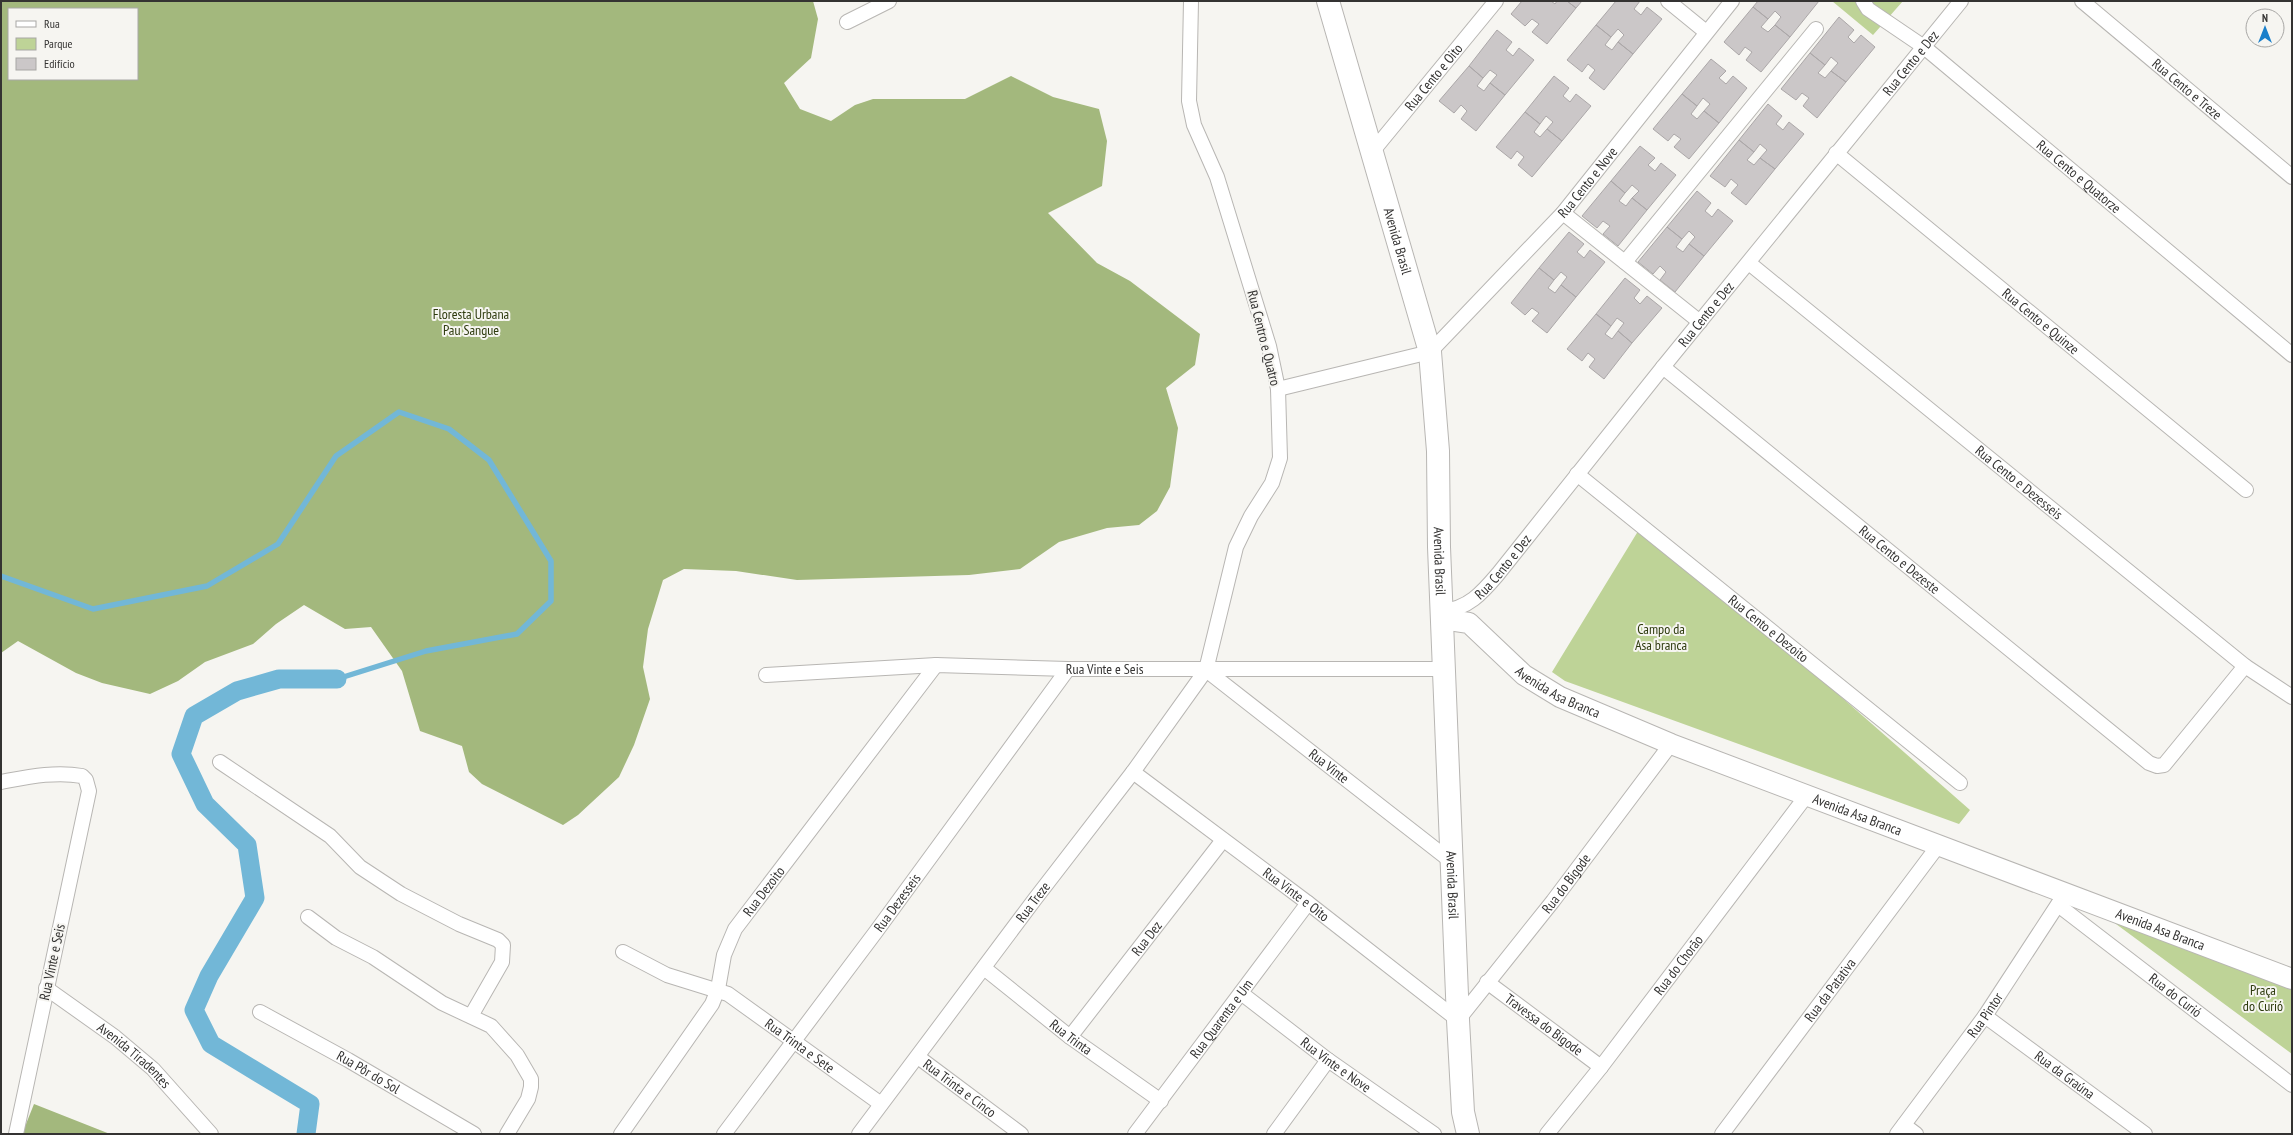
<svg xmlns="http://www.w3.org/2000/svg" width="2293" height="1135" viewBox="0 0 2293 1135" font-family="'PT Sans Narrow',sans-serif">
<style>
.green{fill:#bed397}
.forest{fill:#a3b87d;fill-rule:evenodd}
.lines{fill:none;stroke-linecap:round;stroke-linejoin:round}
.stream{stroke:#72b7d7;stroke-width:5.5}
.canal{stroke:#72b7d7;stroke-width:19}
.building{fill:#cbc7c8;stroke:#aba7a8}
.street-casing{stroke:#b8b6b3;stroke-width:16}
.secondary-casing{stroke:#b8b6b3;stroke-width:22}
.primary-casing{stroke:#b8b6b3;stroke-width:24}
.street{stroke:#fff;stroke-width:14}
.secondary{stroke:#fff;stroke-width:20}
.primary{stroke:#fff;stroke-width:22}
.labels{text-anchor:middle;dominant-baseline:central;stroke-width:4;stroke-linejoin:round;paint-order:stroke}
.street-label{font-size:14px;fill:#343332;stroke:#f6f5f1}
.park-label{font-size:14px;fill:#2d3a0d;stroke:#f6f5f1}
</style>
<rect width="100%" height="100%" fill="#f6f5f1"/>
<!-- green -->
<path class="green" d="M1832,1H1903L1873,35Z
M1643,523L1970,810L1959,824L1565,681L1552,672Z
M2093,907L2292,979V1054Z"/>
<!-- forest -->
<path class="forest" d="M1,1H813L818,19L811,58L784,83L800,109L831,121L855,105L873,99H965L1011,76L1053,97L1099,109L1107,141L1102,186L1048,213L1097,263L1130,281L1200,334L1195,365L1166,388L1178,428L1170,487L1157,511L1139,525L1107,528L1059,542L1020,569L969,575L797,580L736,571L684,569L663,580L648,629L643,667L650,699L634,745L619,777L578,815L563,825L482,784L469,772L462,746L420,731L402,671L371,627L345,629L304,605L276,624L253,644L205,662L178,681L150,694L102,683L76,673L18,641L1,653ZM9,9H137V79H9Z
M34,1104L110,1134H22Z"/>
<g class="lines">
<!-- stream -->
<path class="stream" d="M1,576L93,609L207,586L278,544L336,456L399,412L449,429L489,460L551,561V601L517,634L426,651L337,679"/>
<!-- canal -->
<path class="canal" d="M306,1134L310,1104L211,1044L194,1010L209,976L255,898L247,845L205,804L181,754L194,716L237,691L279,679H337"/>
</g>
<!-- building -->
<path class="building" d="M1522,1H1551L1555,4L1557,1H1567L1576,8L1547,44L1532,32L1539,24L1532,19L1525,26L1511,14Z
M1567,1H1582L1576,8Z
M1616,1H1640L1634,9L1641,15L1647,7L1662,19L1633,54L1618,42L1624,35L1618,29L1611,37L1596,25Z
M1758,1H1819L1790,37L1775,25L1781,17L1775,11L1768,19L1753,7Z
M1753,7L1768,19L1761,27L1768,32L1775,25L1790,37L1761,72L1746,60L1752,52L1745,47L1739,55L1724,42Z
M1839,17L1854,30L1848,37L1854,43L1861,35L1875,47L1846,82L1831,71L1838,63L1831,57L1825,65L1810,53Z
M1596,25L1611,37L1605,45L1612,50L1618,42L1633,54L1604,90L1589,78L1595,70L1588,64L1582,72L1567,60Z
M1497,30L1512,42L1506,50L1513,56L1519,48L1534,60L1505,95L1490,83L1497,75L1490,70L1483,78L1469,66Z
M1810,53L1825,65L1818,73L1825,78L1831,71L1846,82L1817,118L1803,106L1809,98L1802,93L1796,100L1781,89Z
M1711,59L1726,71L1719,78L1726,84L1733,76L1747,88L1719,123L1704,111L1710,104L1703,98L1697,106L1682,94Z
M1469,66L1483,78L1477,86L1484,91L1490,83L1505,95L1476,131L1461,119L1467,111L1461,105L1454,113L1439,101Z
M1554,76L1569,88L1563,96L1570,102L1576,94L1591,106L1562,141L1547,129L1553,122L1546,116L1540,124L1525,112Z
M1682,94L1697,106L1691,114L1697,119L1704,111L1719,123L1689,159L1674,147L1681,139L1674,134L1668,141L1653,129Z
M1768,104L1782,116L1776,124L1783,130L1789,122L1804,134L1775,169L1760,158L1767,150L1760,144L1754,152L1739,140Z
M1525,112L1540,124L1534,132L1540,137L1547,129L1562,141L1532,177L1518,165L1524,157L1517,151L1511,159L1496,147Z
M1739,140L1754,152L1747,160L1754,165L1760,158L1775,169L1746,205L1731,193L1738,185L1731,179L1725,187L1710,176Z
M1640,146L1655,158L1648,165L1655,171L1661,163L1676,175L1647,210L1632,198L1639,191L1632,185L1625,193L1611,181Z
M1611,181L1625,193L1619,201L1626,206L1632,198L1647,210L1618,246L1603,234L1610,226L1603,221L1597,228L1582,216Z
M1697,191L1711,203L1705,211L1712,217L1718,209L1733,221L1704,256L1689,244L1695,237L1689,231L1682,239L1667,227Z
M1667,227L1682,239L1676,247L1683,252L1689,244L1704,256L1675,292L1660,280L1666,272L1660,266L1653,274L1638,262Z
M1569,232L1584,244L1577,252L1584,258L1590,250L1605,262L1576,297L1561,285L1567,277L1561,272L1554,280L1539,268Z
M1539,268L1554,280L1548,288L1555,293L1561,285L1576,297L1547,333L1532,321L1539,313L1532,308L1525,315L1511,303Z
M1625,278L1640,290L1634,298L1640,304L1647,296L1662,308L1632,343L1618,331L1624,323L1617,318L1611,326L1596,314Z
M1596,314L1611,326L1605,334L1612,339L1618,331L1632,343L1604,379L1589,367L1595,359L1588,353L1582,361L1567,349Z"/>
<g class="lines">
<defs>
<g id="street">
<path d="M1668,1L1706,32"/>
<path id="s1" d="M1863,1L1868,9L1924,47L2292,355"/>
<path id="s2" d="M2082,1L2292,177"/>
<path d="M847,22L889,1"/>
<path id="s3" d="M1372,152L1496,1"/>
<path id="s4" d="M1836,153L2246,490"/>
<path d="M1563,213L1700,322"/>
<path d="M1625,262L1816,29"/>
<path id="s5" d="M1749,263L2245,666L2292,697"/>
<path id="s6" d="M1663,367L2149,763L2157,766L2164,765L2245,666"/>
<path id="s7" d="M1278,389L1430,352L1563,213L1732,1"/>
<path id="s8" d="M1577,474L1960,783"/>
<path id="s9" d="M1442,611C1468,609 1482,593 1498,574L1663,367L1961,1"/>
<path id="s10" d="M1206,670L1452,862"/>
<path id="s11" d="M766,675L936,665L1068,669H1445"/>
<path d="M220,762L330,836L360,867L401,894L459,924L498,940L503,945L502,962L471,1016"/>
<path id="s12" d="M1133,772L1308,903L1458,1020L1553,901L1671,744"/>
<path d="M1,782C28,777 55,771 82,776L86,780L89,791L16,1134"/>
<path id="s13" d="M2058,905L2292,1085"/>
<path d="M308,917L336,938L373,957L442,1003L491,1026L517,1055L531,1079V1087L528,1099L507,1134"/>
<path id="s14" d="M623,952L667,975L728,994L881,1104"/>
<path id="s15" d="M984,968L1070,1037L1161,1101"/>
<path id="s16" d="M1487,982L1601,1067"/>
<path id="s17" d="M46,988L115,1037L153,1069L211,1134"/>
<path id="s18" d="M1241,993L1328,1060L1434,1134"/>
<path id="s19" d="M260,1012L348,1060L474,1134"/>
<path id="s20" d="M1985,1016L2145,1134"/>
<path id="s21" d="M1070,1037L1223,840"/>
<path id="s22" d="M918,1057L1021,1134"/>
<path d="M1904,1125L1916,1134"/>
<path id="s23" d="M621,1134L712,1004L718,989L724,955L735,929L936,665"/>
<path id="s24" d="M724,1134L875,933L1068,669"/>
<path id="s25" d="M859,1134L1035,899L1133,772L1206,670L1236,547L1251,516L1272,483L1280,458L1278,389L1269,346L1217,177L1194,125L1189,101L1191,1"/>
<path id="s26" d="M1135,1134L1308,903"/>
<path d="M1274,1134L1328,1060"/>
<path id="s27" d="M1547,1134L1601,1067L1807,795"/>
<path id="s28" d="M1722,1134L1938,846"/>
<path id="s29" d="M1897,1134L1985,1016L2066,892"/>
</g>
<g id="secondary">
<path id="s30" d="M1442,619L1469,623L1524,675L1560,697L1671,744L2292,979"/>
</g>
<g id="primary">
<path id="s31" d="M1328,1L1430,352L1438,451L1439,547L1458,1020L1463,1112L1468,1134"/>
</g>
</defs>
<!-- street casing -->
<use href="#street" class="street-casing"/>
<!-- secondary casing -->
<use href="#secondary" class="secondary-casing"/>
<!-- primary casing -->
<use href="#primary" class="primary-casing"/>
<!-- street -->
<use href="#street" class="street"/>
<!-- secondary -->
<use href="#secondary" class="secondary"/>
<!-- primary -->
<use href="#primary" class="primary"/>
</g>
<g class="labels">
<!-- street labels -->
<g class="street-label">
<text stroke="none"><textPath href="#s9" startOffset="726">Rua Cento e Dez</textPath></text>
<text stroke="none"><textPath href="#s3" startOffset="97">Rua Cento e Oito</textPath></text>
<text stroke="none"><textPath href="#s2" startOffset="137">Rua Cento e Treze</textPath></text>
<text stroke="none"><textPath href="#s1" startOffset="279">Rua Cento e Quatorze</textPath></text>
<text stroke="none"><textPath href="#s7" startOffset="388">Rua Cento e Nove</textPath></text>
<text stroke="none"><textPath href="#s31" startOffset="250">Avenida Brasil</textPath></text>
<text stroke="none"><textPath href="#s9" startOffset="402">Rua Cento e Dez</textPath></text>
<text stroke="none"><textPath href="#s4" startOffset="265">Rua Cento e Quinze</textPath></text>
<text transform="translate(1264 338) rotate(76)">Rua Centro e Quatro</text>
<text stroke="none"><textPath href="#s5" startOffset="348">Rua Cento e Dezesseis</textPath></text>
<text stroke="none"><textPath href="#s6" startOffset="305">Rua Cento e Dezeste</textPath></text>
<text stroke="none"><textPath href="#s31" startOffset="575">Avenida Brasil</textPath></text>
<text stroke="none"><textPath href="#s9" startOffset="78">Rua Cento e Dez</textPath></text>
<text stroke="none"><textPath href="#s8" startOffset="246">Rua Cento e Dezoito</textPath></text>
<text stroke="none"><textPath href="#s11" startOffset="339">Rua Vinte e Seis</textPath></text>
<text stroke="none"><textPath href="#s30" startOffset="141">Avenida Asa Branca</textPath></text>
<text stroke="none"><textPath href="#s10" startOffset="156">Rua Vinte</textPath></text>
<text stroke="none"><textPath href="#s30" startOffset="465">Avenida Asa Branca</textPath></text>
<text stroke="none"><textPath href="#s12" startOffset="583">Rua do Bigode</textPath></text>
<text stroke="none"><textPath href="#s31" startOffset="899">Avenida Brasil</textPath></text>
<text stroke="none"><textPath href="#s23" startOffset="285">Rua Dezoito</textPath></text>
<text stroke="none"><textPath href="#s12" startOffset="204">Rua Vinte e Oito</textPath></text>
<text stroke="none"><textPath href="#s25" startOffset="290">Rua Treze</textPath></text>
<text stroke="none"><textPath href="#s24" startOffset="289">Rua Dezesseis</textPath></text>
<text stroke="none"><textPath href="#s30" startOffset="789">Avenida Asa Branca</textPath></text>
<text stroke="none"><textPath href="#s21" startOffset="125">Rua Dez</textPath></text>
<text transform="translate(52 962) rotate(-78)">Rua Vinte e Seis</text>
<text stroke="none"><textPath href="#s27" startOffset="214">Rua do Chorão</textPath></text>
<text stroke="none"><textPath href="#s28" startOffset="180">Rua da Patativa</textPath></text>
<text stroke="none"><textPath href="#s13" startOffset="148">Rua do Curió</textPath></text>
<text stroke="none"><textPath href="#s29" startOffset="148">Rua Pintor</textPath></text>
<text stroke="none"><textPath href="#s26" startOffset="144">Rua Quarenta e Um</textPath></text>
<text stroke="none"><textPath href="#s16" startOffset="71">Travessa do Bigode</textPath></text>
<text stroke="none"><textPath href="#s15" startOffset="111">Rua Trinta</textPath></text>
<text stroke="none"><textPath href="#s14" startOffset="202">Rua Trinta e Sete</textPath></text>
<text stroke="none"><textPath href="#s17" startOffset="111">Avenida Tiradentes</textPath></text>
<text stroke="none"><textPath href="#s18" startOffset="119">Rua Vinte e Nove</textPath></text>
<text stroke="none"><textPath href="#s19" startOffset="124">Rua Pôr do Sol</textPath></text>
<text stroke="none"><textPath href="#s20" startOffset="99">Rua da Graúna</textPath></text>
<text stroke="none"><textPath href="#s22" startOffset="52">Rua Trinta e Cinco</textPath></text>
</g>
<!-- park labels -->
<g class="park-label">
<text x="471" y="314">Floresta Urbana<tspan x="471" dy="16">Pau Sangue</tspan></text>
<text x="1661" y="629">Campo da<tspan x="1661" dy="16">Asa branca</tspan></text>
<text x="2263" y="990">Praça<tspan x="2263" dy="16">do Curió</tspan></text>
</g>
</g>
<!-- border -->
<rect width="2293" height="1135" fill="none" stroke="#343332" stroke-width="4"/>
<!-- legend -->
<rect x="8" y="8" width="130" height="72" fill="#f6f5f1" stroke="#a8a7a5"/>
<rect x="16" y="21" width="20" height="6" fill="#ffffff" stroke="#a8a7a5"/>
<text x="44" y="28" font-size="12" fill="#343332">Rua</text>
<rect x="16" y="38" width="20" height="12" fill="#bed397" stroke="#a8a7a5"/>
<text x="44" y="48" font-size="12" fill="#343332">Parque</text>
<rect x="16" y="58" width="20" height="12" fill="#cbc7c8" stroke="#a8a7a5"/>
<text x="44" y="68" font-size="12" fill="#343332">Edifício</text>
<!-- north arrow -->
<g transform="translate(2265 28)"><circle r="19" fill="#f6f5f1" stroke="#a8a7a5"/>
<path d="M0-3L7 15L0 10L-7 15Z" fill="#1a7fca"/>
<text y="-6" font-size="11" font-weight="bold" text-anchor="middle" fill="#343332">N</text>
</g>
</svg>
